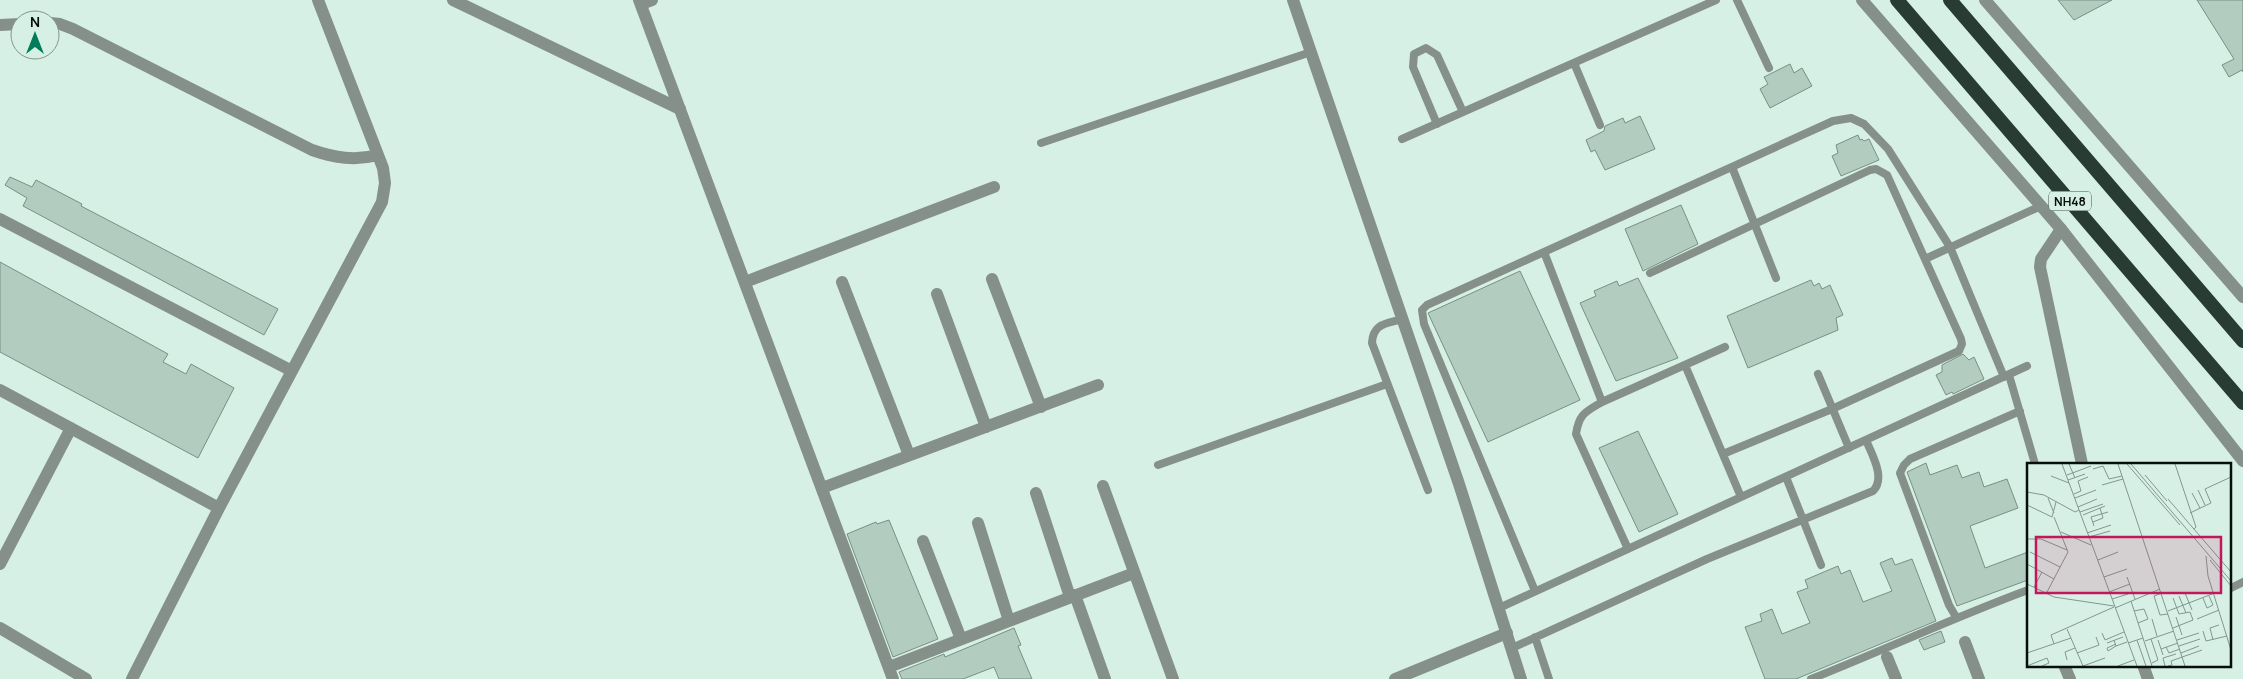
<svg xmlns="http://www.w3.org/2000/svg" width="2243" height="679" viewBox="0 0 2243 679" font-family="Manrope,sans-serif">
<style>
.building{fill:#b3ccc0;stroke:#788f85}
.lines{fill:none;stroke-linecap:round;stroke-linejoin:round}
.service{stroke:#85908b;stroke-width:8}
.minor{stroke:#85908b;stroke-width:12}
.tertiary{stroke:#85908b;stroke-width:12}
.trunk{stroke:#283c34;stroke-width:14}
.labels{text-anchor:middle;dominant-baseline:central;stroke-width:4;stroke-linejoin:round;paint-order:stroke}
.shield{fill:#d7f0e5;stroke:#45524c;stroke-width:1}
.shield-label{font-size:12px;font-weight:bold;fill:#070f0b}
.inset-road{fill:none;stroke:#84968e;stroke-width:1}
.view{fill:#c2185b;fill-opacity:0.15;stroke:#c2185b;stroke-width:2.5}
.inset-edge{fill:none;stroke:#070f0b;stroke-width:2.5}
</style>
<rect width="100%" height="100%" fill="#d7f0e5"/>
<!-- building -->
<path class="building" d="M2058,0H2112L2074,20Z
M2197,0H2243V72L2242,70L2229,77L2222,65L2234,59Z
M1790,64L1794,73L1802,68L1812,86L1770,108L1760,89L1768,84L1764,77Z
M1640,116L1655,149L1605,170L1595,150L1591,152L1586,140L1604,131L1605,126L1623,118L1625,123Z
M1858,135L1860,140L1862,139L1864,141L1869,139L1879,160L1841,176L1832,156L1838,153L1836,145Z
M10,177L32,187L36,180L82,204L81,206L278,309L264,335L23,206L27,198L5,185Z
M1681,205L1698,244L1643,271L1625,229Z
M0,262L168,354L163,362L186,374L191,364L234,388L198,458L0,352Z
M1520,271L1580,400L1488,442L1428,313Z
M1638,278L1678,358L1616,381L1580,303L1596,296L1594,291L1617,281L1619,286Z
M1811,280L1814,286L1819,283L1822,289L1830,285L1843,315L1836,318L1838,330L1748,368L1727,316Z
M1963,354L1969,360L1974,357L1984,379L1953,394L1952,392L1946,395L1936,375L1942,372V365Z
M1638,431L1678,514L1639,532L1599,448Z
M1926,463L1930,475L1957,465L1962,478L1979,472L1984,487L2007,479L2018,508L1970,526L1985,568L2028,552V580L1957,606L1907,472Z
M889,520L938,639L893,657L847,534L876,522L877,524Z
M1892,558L1895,565L1912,559L1936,621L1796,679H1765L1745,627L1762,621L1760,614L1772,609L1782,634L1810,623L1797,592L1808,588L1805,580L1838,566L1841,574L1850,570L1863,602L1892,591L1880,563Z
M1014,628L1021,645L1018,646L1032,679H999L994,667L963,679H902L899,672L944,654L945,657Z
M1941,631L1945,642L1924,650L1919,640Z"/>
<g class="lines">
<!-- service -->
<path class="service" d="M1737,0L1769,68
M1574,63L1600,125
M1437,124L1413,67L1414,54L1426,48L1437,55L1463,112
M1402,139L1716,0
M1041,143L1311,52
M1732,167L1776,278
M1544,252L1602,402
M1925,259L2041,206
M1650,273L1870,170L1876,169L1887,175L1961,339L1962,344L1959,351L1832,409L1723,454
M1403,319C1386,324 1373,323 1372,343L1428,490
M1685,365L1741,497
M1818,374L1849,448
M2009,375L2035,464
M1158,465L1387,384
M1786,477L1821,565
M1628,549L1576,434C1579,414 1585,412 1602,402L1725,347
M2229,589L2243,582
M1535,591L1424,324L1422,310L1427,305L1833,121L1851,118L1864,124L1888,149L1950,247L2004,377
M1499,608L2027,366
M1956,617L1949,605L1900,473L1904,465L1910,459L2020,411
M1535,637L1549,679
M1512,648L1707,559L1873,491C1886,478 1872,455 1866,440
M1811,679C1884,650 1955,617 2028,590"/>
<!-- minor -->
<path class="minor" d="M453,0L680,109
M641,4L652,0
M50,23L60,24L73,29L312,150C335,158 355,161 378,155
M0,25L20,24
M0,219L292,371
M2061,229L2041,259L2040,267L2082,464
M992,279L1041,407
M745,282L994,187
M842,282L909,455
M937,294L986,427
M0,390L219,508
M1103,486L1173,679
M822,488L1098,385
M1036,493L1070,597
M978,523L1009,621
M923,541L961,639
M0,564L71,428
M1075,595L1105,679
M0,628L86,679
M1965,642L1979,679
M1887,657L1896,679
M2064,665L2070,679
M2143,665L2148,679
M889,667L1134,573
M132,679L219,508L382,202L385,183L383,168L318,0
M1395,679L1507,633"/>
<!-- tertiary -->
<path class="tertiary" d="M639,0L893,679
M1293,0L1459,484L1521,679
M1862,0L2061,229L2243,461
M1985,0L2243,297"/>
<!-- trunk -->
<path class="trunk" d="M1897,0L2243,403
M1950,0L2243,341"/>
</g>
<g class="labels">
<!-- shield labels -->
<rect class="shield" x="2049" y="191.5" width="42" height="19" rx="4"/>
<g class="shield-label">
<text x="2070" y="201">NH48</text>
</g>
</g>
<!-- overview -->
<g transform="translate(2027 463)">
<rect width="204" height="204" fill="#d7f0e5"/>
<path class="inset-road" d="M35,1L110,203M42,1L48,15M91,1L158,203M100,1L153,62M104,1L204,118M148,1L169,64L167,66M66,6L76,3L82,16L95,13M40,12L64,3M118,12L140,38M24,13L42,20M41,17L58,11M75,22L96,16M171,27L178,42M0,29L17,32L48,49L52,47M165,30L173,45M47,31L54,28L51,18L61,14M21,35L27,50M48,35L69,27M141,36L204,109M0,42L25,54L29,39M51,44L70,36M53,49L76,41M163,50L184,40L178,26L204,14M56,52L78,43M66,59L76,55L73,45M67,63L64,54L81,49M34,69L64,82M60,70L84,62M62,74L83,68M0,76H14L40,87M3,89L33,104M179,93L181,113L204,187M71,97L91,89M183,97L204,123M0,101L27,116M77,114L100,106M100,114L108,136M0,121L27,134L87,143M7,124L15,109M82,129L103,121M135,130L127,133L133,152L141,151M158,130L165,147M19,131L41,89L27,54M152,133L159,150M176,135L180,145L186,142L182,133M85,136L101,131M104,138L125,203M88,145L133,126M107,148L117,146L121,156L111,160M141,148L185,131M149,154L155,172M125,156L130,173M170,156L192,147M146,165L166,157L163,149L152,151L146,135M40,166L56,203M176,168L179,178L200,173M75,170L78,177L97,169M124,176L131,197L125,200M87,177L89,183L100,179M110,177L119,203M131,177L136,192M150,177L172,170M186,177L183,165L192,162M118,178L147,168M80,180L96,174M101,180L116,175M27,181L24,172L87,144M89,181L80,185L81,188L89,183M152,183L173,176M139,184L142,190L153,186M134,186L151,180M0,190L44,175M50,190L72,182L69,174M154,190L172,183M40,197L38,189L48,185M0,203L20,195L22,200L15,203M56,203L78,195M91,203L107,197M138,203L136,195L149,191M141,203L145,202L144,198L175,187"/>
<path class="view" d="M9,74H194V130H9Z"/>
<rect width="204" height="204" class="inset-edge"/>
</g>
<!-- north arrow -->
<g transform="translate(35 35)"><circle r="24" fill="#d7f0e5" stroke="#84968e"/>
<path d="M0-4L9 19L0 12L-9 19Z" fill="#007c5b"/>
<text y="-8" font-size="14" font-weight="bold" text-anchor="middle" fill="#070f0b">N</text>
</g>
</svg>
